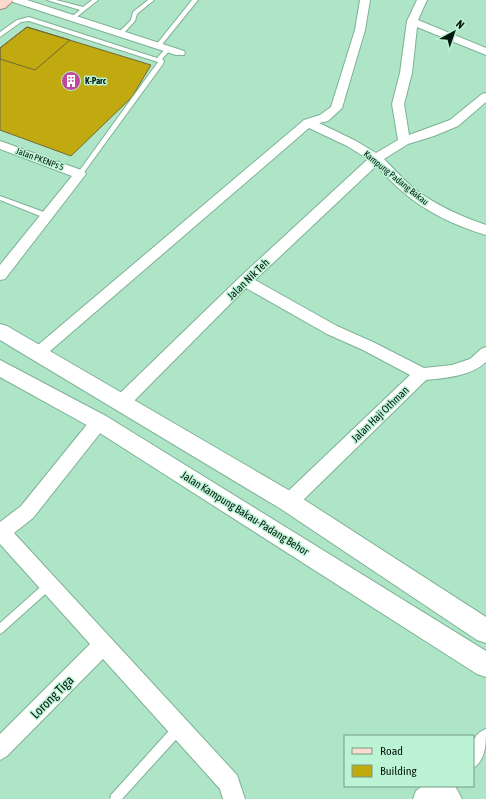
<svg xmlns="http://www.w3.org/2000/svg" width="486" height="799" viewBox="0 0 486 799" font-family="'Asap Condensed',sans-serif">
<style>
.building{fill:#c0aa10;stroke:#706837}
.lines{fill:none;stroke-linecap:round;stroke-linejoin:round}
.service-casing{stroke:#7db195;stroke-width:2}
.minor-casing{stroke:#7db195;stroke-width:2}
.tertiary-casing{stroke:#7db195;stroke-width:2}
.primary-casing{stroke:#a48676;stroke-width:2}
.service{fill:#fff;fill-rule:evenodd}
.minor{fill:#fff;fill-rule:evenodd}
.tertiary{fill:#fff;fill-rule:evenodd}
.primary{fill:#fcdace;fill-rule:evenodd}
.labels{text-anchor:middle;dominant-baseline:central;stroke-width:3;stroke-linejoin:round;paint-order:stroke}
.far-poi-label{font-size:9px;font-weight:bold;fill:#04190f;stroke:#bcf3d4;text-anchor:start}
.far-street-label{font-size:9px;fill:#04190f;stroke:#bcf3d4}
.street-label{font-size:11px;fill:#04190f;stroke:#bcf3d4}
.near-street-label{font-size:13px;fill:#04190f;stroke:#bcf3d4}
</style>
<rect width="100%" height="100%" fill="#afe5c7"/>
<!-- building -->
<path class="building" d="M27,27L151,65L132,97L71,156L0,130V48Z
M27,27L70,40L35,70L0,59V48Z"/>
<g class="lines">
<defs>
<path id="service" d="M47,0H56L83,7L92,0H98L73,20L71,19V17L80,10Z
M148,0H154L137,14L135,21L123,34H119V32L131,20L133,12Z
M192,0H198L160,47H156V45Z
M29,17L157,58L166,48L171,49L162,59L164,61L163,64L82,175L80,176L77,174L158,62L29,21L21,22L0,37V32L17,20Z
M0,196L49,214L50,216L49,218H45L0,200Z
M49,581L52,582L54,585L52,588L3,632L0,634V623L46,582Z
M179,723L183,724L184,728L183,732L122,799H110L111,795L175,724Z"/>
<path id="minor" d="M12,0H27L184,51L185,53L184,55H176L13,2Z
M360,0H370L365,30L342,108L328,121L319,123L356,141L376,153L398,140L392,104L400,73L407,21L417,0H427L418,20L486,48V55L417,27L412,73L404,104L409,135L450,120L482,94L486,93V102L458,126L434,136L408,144L384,159C393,168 402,178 411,186C433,204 460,216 486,225V235C456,226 426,212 403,192C393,184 385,174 376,166L255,280L337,326L373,342L424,368L452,365L470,359L481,349L486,347V362C471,376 446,378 426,380L295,508L289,510L283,508L280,502L283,496L410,375L363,350L327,334L246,288L128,407L122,409L116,407L114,402L116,397L240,277L368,159L347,146L309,128L42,358L37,360L32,358L29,354L32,350L304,120L320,115L331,107L355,30Z
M0,141L84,171L86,174L5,279L0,280V265L72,176L0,149Z
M99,415L105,417L107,422L105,427L33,518L14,533L237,775L245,799H223L220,789L103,659L7,756L0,760V734L90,644L0,544V522L21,506L93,417Z
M486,729C486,745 486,760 473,768C473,751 468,736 486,729Z
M422,786H455L462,799H413L416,791Z"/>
<path id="tertiary" d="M0,324L7,326L297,495L486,617V643L477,640L281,509L0,340Z
M0,360L106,416L486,651V677L477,674L92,428L0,377Z"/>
<path id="primary" d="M0,0H14L5,8L0,9Z"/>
</defs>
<!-- service casing -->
<use href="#service" class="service-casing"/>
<!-- minor casing -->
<use href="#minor" class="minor-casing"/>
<!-- tertiary casing -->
<use href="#tertiary" class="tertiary-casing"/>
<!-- primary casing -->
<use href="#primary" class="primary-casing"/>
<!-- service -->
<use href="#service" class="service"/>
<!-- minor -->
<use href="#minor" class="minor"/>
<!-- tertiary -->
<use href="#tertiary" class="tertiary"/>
<!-- primary -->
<use href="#primary" class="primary"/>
</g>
<!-- icons -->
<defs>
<symbol id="building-disc" viewBox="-11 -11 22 22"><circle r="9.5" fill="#bf489f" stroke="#bcf3d4"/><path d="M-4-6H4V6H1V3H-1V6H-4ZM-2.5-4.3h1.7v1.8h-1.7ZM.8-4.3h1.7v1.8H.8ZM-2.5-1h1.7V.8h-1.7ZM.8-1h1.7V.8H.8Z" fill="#fff"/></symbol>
</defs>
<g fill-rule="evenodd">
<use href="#building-disc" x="60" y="70" width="22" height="22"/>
</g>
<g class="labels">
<!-- far-poi labels -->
<g class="far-poi-label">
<text x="85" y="81">K-Parc</text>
</g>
<!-- far-street labels -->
<g class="far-street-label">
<text transform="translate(40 159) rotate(20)">Jalan PKENPs 5</text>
<text transform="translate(396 178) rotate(39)">Kampung Padang Bakau</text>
</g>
<!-- street labels -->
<g class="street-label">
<text transform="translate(248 279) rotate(-44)">Jalan Nik Teh</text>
<text transform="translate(380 414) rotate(-44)">Jalan Haji Othman</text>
<text transform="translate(245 513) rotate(32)">Jalan Kampung Bakau-Padang Behor</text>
</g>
<!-- near-street labels -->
<g class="near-street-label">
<text transform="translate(52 697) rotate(-45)">Lorong Tiga</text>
</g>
</g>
<!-- legend -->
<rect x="344" y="735" width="130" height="52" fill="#bcf3d4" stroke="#729c85"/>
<rect x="352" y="748" width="20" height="6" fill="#fcdace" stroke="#729c85"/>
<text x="380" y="755" font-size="12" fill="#04190f">Road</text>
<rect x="352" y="765" width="20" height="12" fill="#c0aa10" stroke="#729c85"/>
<text x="380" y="775" font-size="12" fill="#04190f">Building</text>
<!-- north arrow -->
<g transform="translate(454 32) rotate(40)" stroke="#bcf3d4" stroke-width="3" paint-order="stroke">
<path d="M0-3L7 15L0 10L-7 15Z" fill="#04190f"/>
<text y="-6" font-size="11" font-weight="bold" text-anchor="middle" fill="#04190f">N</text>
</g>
</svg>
